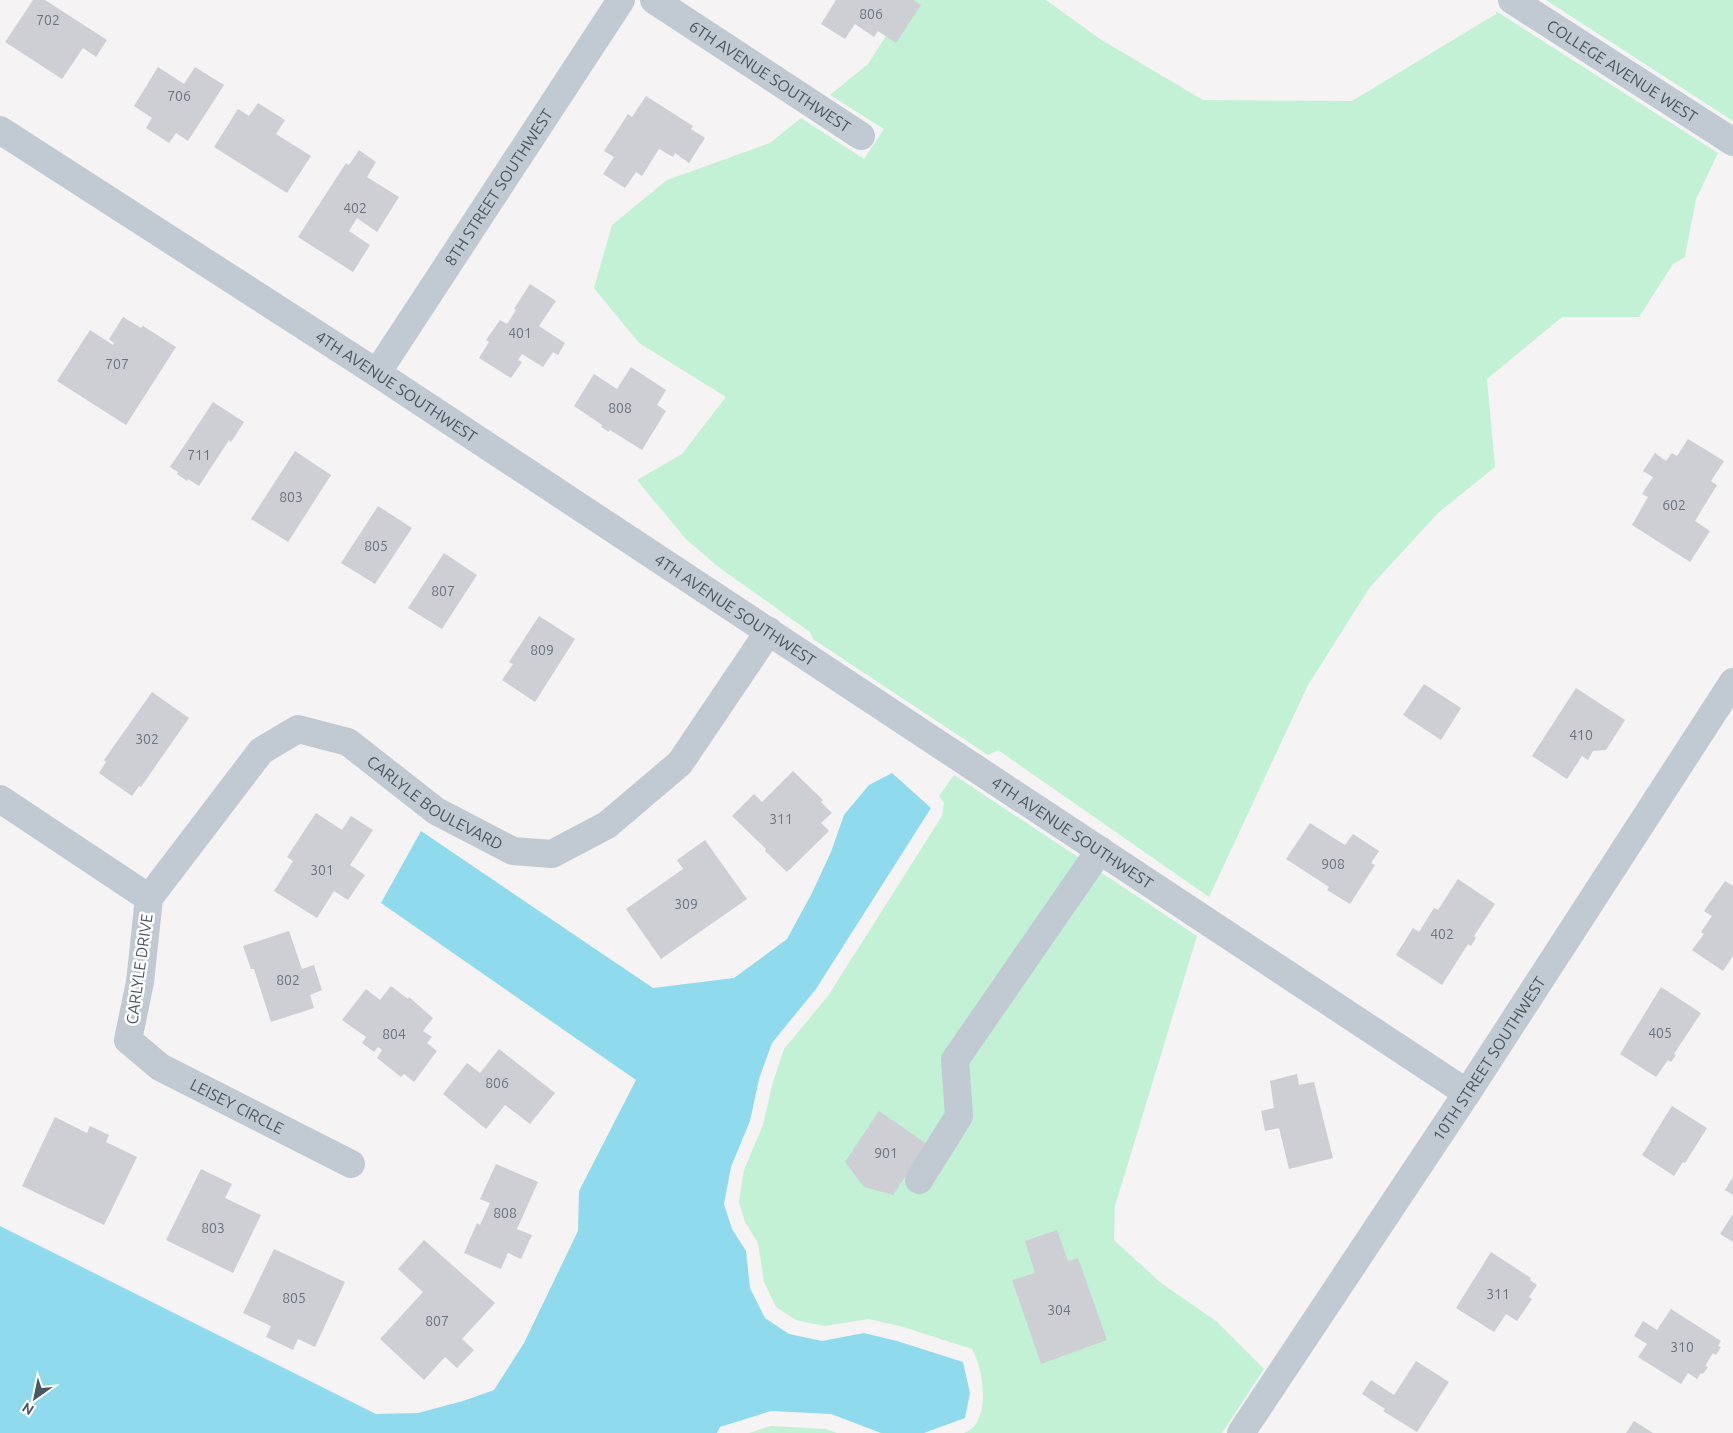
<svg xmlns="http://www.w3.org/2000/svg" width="1733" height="1433" viewBox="0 0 1733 1433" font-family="Ubuntu,sans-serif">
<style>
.green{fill:#c3f1d5}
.water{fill:#90daee}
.building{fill:#cdcfd5}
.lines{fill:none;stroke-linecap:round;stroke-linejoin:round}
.minor{stroke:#c1cad2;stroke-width:28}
.labels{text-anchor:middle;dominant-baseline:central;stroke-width:5;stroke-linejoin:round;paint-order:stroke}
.number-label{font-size:14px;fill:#6b747e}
.street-label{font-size:16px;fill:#4a5661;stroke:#fff}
</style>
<rect width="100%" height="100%" fill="#f5f3f3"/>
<!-- green -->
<path class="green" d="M909,0H1046L1100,39L1203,100L1352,101L1496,14V11L1718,153L1696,199L1685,257L1673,264L1639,317H1562L1487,379L1495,467L1438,513L1370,587L1308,685L1209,897L998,750L988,755L813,639L810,632L717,566L685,538L637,480L682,454L726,397L639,343L594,288L612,225L667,180L770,143L801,118L864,159L884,129L830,95L868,64Z
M1546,0H1733V121Z
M954,775L1197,936L1115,1206L1114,1240L1161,1283L1216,1321L1264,1369L1222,1433H964C992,1423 984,1370 972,1349L903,1327L869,1319L824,1326L796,1320L776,1307L764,1282L758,1243L745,1222L739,1202L744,1170L763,1125L773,1082L784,1049L828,996L942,816L944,803L939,796Z
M771,1426L826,1429L837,1433H749Z"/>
<!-- water -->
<path class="water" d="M892,773L931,808L816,989L772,1043L759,1079L750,1121L731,1167L724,1204L732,1229L746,1251L750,1288L765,1318L789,1334L822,1341L864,1333L897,1341L963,1362L970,1393L965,1418L924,1433H881L831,1414L771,1411L720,1427L717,1433H0V1226L376,1414L418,1413L463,1401L494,1390L524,1343L578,1231L579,1191L636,1080L381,903L421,831L653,988L734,978L787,939L812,893L831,852L844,815L869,785Z"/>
<!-- building -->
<path class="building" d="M33,0H45L107,40L96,57L83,48L62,79L5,42Z
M836,0H913L921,5L896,43L878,31L874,37L855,24L845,39L821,24Z
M158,67L184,84L195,67L224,85L188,141L176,133L169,143L146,128L152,118L134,106Z
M646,96L693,126L691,129L705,138L689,163L675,153L673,157L659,149L642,176L636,172L625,188L603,174L614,157L604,151L628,114L632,117Z
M258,103L285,120L276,134L311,156L287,193L214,147L238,109L249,116Z
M359,150L376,162L367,177L399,197L377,232L357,218L349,231L370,245L353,272L298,237L346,163L349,165Z
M530,284L556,301L539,326L565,343L558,355L553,352L543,367L522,354L518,360L522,362L511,378L479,358L489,342L486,340L500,320L507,324L516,310L514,309Z
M123,317L141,328L143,326L176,347L126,425L57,381L90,330L113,345L114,343L109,339Z
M631,367L666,390L657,405L666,411L642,450L610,430L609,432L601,427L602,425L574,406L594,374L617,389Z
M213,402L244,422L231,442L229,440L199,486L188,479L187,481L177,474L178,472L170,467Z
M1688,439L1724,461L1711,481L1717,485L1695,521L1710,531L1690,562L1632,525L1648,497L1642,494L1653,477L1643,471L1655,453L1666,461L1672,453L1677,456Z
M295,451L331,475L288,542L251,519Z
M378,506L412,528L375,584L341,563Z
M444,553L477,575L442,629L408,608Z
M539,616L575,639L535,702L502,680L513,664L509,662Z
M1424,684L1461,708L1441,740L1403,715Z
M1576,688L1625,720L1606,750L1593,751L1588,760L1582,756L1567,779L1532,756Z
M152,692L189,718L141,787L139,786L132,796L99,773L106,762L104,760Z
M793,771L823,800L821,802L832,813L821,823L829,831L787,872L765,851L766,849L732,816L754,794L762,802Z
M316,813L342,830L351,816L373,830L350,865L365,875L348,900L334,891L317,918L274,891L293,861L287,857Z
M1310,823L1345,845L1353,834L1379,851L1371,863L1375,865L1350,904L1327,890L1329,887L1286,859Z
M705,840L747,899L661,959L626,909L683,869L677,860Z
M1458,879L1495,904L1474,936L1476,938L1471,946L1468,944L1442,985L1396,955L1413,928L1419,932L1434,908L1438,910Z
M1725,881L1733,886V956L1723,971L1692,950L1704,934L1701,932L1712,916L1704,911Z
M289,931L302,969L314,965L322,990L310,995L314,1008L271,1022L254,969H251L243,946Z
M391,986L408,999L409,997L433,1018L423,1031L432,1037L427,1043L437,1051L414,1082L404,1074L401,1077L377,1058L382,1050L378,1047L374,1052L362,1043L366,1037L342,1020L366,989L380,1000Z
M1661,987L1701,1013L1674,1054L1676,1055L1671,1062L1668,1060L1656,1077L1620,1054Z
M499,1049L555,1093L530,1124L505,1105L486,1129L443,1094L467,1063L480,1073Z
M1297,1074L1299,1085L1314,1082L1333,1158L1289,1169L1279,1128L1265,1131L1261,1111L1274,1108L1270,1081Z
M1672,1106L1707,1128L1685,1163L1683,1162L1674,1176L1642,1155L1651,1141H1650Z
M879,1111L927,1144L893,1195L864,1187L845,1162Z
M55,1117L87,1133L90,1126L109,1135L106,1142L137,1157L104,1225L22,1186Z
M496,1164L538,1182L517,1229L532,1235L521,1259L508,1253L501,1269L464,1253L477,1223L480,1225L490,1203L480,1199Z
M201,1169L232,1184L225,1198L261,1215L233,1273L166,1240Z
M1733,1177V1195L1725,1190Z
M1733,1214V1242L1720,1234Z
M1057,1230L1068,1261L1078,1258L1107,1340L1041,1364L1012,1280L1035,1273L1025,1241Z
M424,1240L495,1303L462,1339L474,1350L457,1368L445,1357L424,1380L380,1339L423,1292L398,1269Z
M274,1249L345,1282L315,1347L298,1339L293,1350L266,1337L271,1326L243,1313Z
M1491,1252L1531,1278L1530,1280L1537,1285L1529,1297L1532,1299L1517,1321L1506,1314L1494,1332L1456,1308Z
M1671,1309L1721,1341L1718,1346L1721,1347L1716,1355L1713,1353L1705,1366L1708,1367L1703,1374L1701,1373L1697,1379L1688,1373L1681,1384L1638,1357L1647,1344L1634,1336L1643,1321L1657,1330Z
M1416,1361L1449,1382L1417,1432L1383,1411L1385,1409L1362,1394L1371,1380L1394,1395Z
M1634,1421L1653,1433H1626Z"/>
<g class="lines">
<!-- minor -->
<g class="minor">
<path id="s1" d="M654,0L861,136"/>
<path id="s2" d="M1512,0L1733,142"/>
<path id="s3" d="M0,130L377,373L1467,1093"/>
<path id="s4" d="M377,373L621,0"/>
<path d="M0,799L149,898"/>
<path id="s5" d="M149,898L261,751L298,729L348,742L436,811L513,851L552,854L607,825L680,763L769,631"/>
<path id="s6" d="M149,898L140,982L128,1040L160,1067L351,1164"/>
<path d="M919,1180L959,1116L955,1060L1100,850"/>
<path id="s7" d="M1241,1433L1467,1093L1733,682"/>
</g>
</g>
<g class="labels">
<!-- number labels -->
<g class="number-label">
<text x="871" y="14">806</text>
<text x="48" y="20">702</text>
<text x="179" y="96">706</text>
<text x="355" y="208">402</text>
<text x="520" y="333">401</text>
<text x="117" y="364">707</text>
<text x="620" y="408">808</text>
<text x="199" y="455">711</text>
<text x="291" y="497">803</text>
<text x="1674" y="505">602</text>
<text x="376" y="546">805</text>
<text x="443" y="591">807</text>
<text x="542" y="650">809</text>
<text x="1581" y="735">410</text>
<text x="147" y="739">302</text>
<text x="781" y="819">311</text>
<text x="1333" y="864">908</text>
<text x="322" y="870">301</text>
<text x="686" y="904">309</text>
<text x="1442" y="934">402</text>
<text x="288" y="980">802</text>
<text x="1660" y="1033">405</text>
<text x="394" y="1034">804</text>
<text x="497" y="1083">806</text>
<text x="886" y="1153">901</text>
<text x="505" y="1213">808</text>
<text x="213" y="1228">803</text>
<text x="1498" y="1294">311</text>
<text x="294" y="1298">805</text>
<text x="1059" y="1310">304</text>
<text x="437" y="1321">807</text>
<text x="1682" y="1347">310</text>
</g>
<!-- street labels -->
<g class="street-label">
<text stroke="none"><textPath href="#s2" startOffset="131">COLLEGE AVENUE WEST</textPath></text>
<text stroke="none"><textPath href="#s1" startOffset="139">6TH AVENUE SOUTHWEST</textPath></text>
<text stroke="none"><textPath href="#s4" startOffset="222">8TH STREET SOUTHWEST</textPath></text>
<text stroke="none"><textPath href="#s3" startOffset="472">4TH AVENUE SOUTHWEST</textPath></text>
<text stroke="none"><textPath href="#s3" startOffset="878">4TH AVENUE SOUTHWEST</textPath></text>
<text stroke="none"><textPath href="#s5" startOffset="386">CARLYLE BOULEVARD</textPath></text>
<text stroke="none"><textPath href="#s3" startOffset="1282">4TH AVENUE SOUTHWEST</textPath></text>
<text transform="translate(139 969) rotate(-82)">CARLYLE DRIVE</text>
<text stroke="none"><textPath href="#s7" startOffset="449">10TH STREET SOUTHWEST</textPath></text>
<text stroke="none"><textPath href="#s6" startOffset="272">LEISEY CIRCLE</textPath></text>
</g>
</g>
<!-- north arrow -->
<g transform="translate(35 1398) rotate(213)" stroke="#ffffff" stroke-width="4" paint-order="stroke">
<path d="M0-4L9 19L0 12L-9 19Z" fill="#4a5661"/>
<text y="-8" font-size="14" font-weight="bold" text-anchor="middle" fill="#4a5661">N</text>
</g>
</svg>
